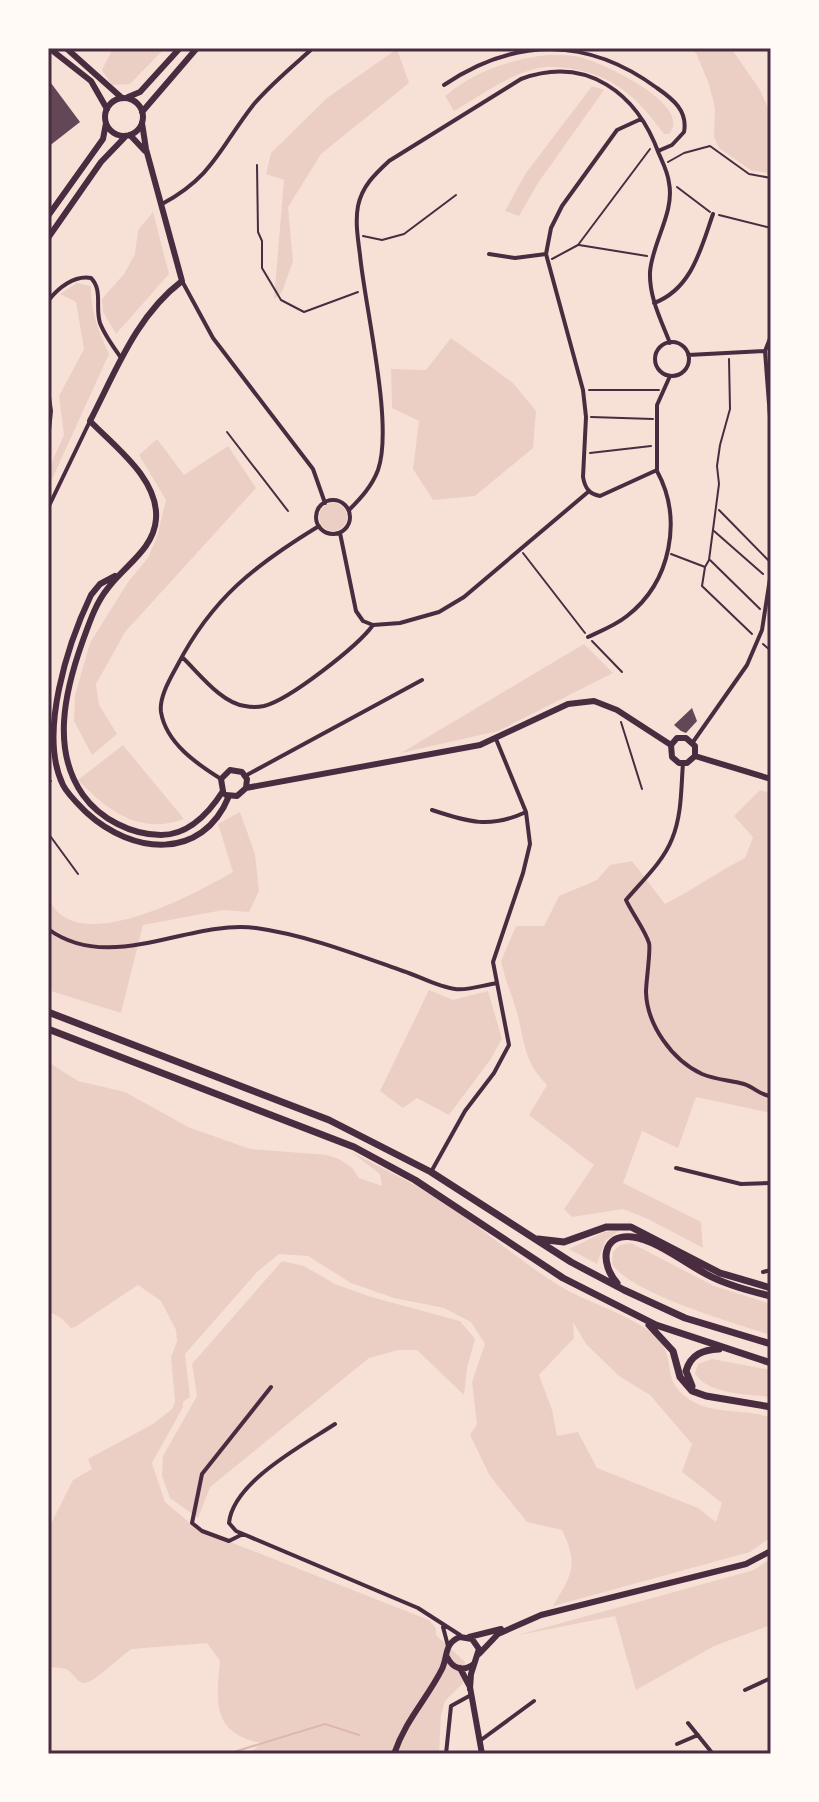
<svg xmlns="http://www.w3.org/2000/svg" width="819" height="1802" viewBox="0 0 819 1802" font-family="'Open Sans',sans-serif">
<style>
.green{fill:#ebcfc5;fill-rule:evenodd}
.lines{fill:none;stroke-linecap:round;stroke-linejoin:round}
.stream{stroke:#dcb8b0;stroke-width:2}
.building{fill:#644757}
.path{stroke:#4a2c40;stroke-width:2}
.minor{stroke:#4a2c40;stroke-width:4}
.tertiary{stroke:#4a2c40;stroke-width:6}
.secondary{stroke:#4a2c40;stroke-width:6}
.trunk{stroke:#4a2c40;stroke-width:7}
.neatline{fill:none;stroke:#4a2c40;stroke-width:3}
</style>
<rect width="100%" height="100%" fill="#f7e1d7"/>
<!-- green -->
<path class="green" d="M113,48H165L130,84L112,85L102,70Z
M691,48H731L760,90L771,115V173L752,171L719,148L714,137L715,108L709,84L696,53Z
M397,49L409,83L321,154L288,207L293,261L282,292L274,299L284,180L266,174L271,153L327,98Z
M548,55C559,55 569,55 580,57C602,63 694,104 669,134H664C637,97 613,74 566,68C556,67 545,66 535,69C506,76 480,96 454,111L445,96C475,71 510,59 548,55Z
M592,86L604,90L538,183L519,216L505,211L526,173Z
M153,212L169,274L116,334L103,312L102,299L124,274L135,254L138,230Z
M77,283L91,286C90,311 99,331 109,354L48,488V471L64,435L59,396L84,349L76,302L60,294Z
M451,338L513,383L536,411L533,448L475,496L433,500L413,469L419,421L392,408L391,369L426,370Z
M157,439L184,475L228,446L256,488L125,632L96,684L99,705L117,734L92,755L74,721L75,695L90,643L128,582L148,558L157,537L166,500L139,455Z
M319 517a14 14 0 1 1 28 0a14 14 0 1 1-28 0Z
M584,644L613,673L498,731L401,753Z
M123,745L184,819C140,835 109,812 78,780Z
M760,790L771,793V1113L696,1097L678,1148L642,1131L623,1183L701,1222L703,1248L648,1219L623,1209L572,1217L564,1209L594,1165L529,1115L547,1085C524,1061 525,1045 518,1016C513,997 505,980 501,961L516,926H544L559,896L597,880L610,865L632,861L665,904C693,890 717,872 745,858L753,837L734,816Z
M240,812L255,854L259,891L249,912L223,910L143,925L121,1013L48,990V899C52,904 55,910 60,914C99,946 196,893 233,872L218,824Z
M429,990L453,1000L488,991L502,1039L490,1060L449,1115L417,1098L403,1108L380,1091Z
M48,1062L78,1081L125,1092L188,1127L250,1149L327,1155L339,1159L352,1168L359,1178L382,1186L380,1174L350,1151C381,1168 416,1184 446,1204C486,1231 523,1264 565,1289C592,1304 627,1314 652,1333C682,1358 655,1380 694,1402C717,1415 746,1408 771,1418V1537L750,1552L553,1606C572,1574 579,1566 562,1530L527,1522L490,1476L470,1435L477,1424L472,1382L485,1344L471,1322L444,1308L394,1298L351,1283L308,1256L279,1254L258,1271L185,1354L190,1397L183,1402V1407L152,1463L165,1502L197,1529L429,1620L436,1628V1635L465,1662L463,1683L445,1701L441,1715L439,1754H249L261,1743C212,1733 216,1703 220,1661L207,1643L132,1649C121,1655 93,1685 83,1683C77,1682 73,1673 68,1670C63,1667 54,1668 48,1667V1530L73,1480L92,1469L88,1459L153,1424L172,1409L175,1402L171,1357L177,1341L176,1330L161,1301L138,1285L75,1327L71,1328L61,1318L48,1311ZM573,1322L586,1344L619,1376L650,1395L692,1444L682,1472L722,1503L716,1522L698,1508L597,1468L578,1432L557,1436L552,1410L539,1375L574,1338Z
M620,1230L605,1241L597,1264L569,1249L604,1232Z
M631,1243L714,1286L771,1304V1335C734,1323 632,1294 612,1264L613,1252L620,1245Z
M282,1261L304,1266L335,1284L371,1297L460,1321L475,1339L467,1368L464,1395L417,1350H398L369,1358L210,1487L198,1518L170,1498L162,1476L163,1456L197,1396L192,1364Z
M712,1359L771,1370V1397C747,1394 710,1395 695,1374L698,1364Z
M771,1558V1625L714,1646L636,1690L615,1616L514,1636L754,1570Z"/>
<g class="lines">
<!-- stream -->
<path class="stream" d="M227,1754L325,1724L359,1735"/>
</g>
<!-- building -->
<path class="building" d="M48,79L80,122L48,147Z
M692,708L697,721L686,733L681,731L674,725Z"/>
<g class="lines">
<!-- path -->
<path class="path" d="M668,162L684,153L710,146L749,174L771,178
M257,165L258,232L262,241V268L281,300L304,312L358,292
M677,187L710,212
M719,215L771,228
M363,236L382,240L404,234L456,195
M579,245L647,256
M552,259L578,245L650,149
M589,390H659
M591,417L653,419
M227,432L288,511
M590,453L651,446
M719,510L771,563
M714,531L763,574
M523,553L585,633
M671,554L705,567L702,586L752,634
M710,560L760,609
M705,567L709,560L719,484L717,466L720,445L730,409L729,359
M592,641L622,672
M763,644L771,651
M621,722L642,789
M48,783L51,781
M48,833L78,874"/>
<!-- minor -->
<path class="minor" d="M444,85C515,37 588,37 657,88C673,99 688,111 684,132L672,145L658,151
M641,119L617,130L562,206L551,228L546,254L583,390L586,417L583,477C585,488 589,494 600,496L657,470V405L670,376
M162,204C214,176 220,147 254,104C271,84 293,66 313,48
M489,254L515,258L546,254
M182,281L213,338L313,469L325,503
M48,301C58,288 74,275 91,278C103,290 95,308 100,323C105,336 114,348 122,359
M654,303C692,289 701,248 713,214
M771,336L765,351L771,430
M655 359a17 17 0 1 1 34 0a17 17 0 1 1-34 0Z
M688,355L765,351
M48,390L51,411L48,440
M316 517a17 17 0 1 1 34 0a17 17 0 1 1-34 0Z
M48,508L90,421
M349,510C361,498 372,486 378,470C394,425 365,308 360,255C358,239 355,222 358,206C362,186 375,174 389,161L521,79C587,55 637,93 659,154C663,163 668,173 669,183C675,212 652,243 650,272C649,297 661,320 670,343
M340,533L356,611L363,621L373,625L400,623L439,612L464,597L588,492
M588,637C601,631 616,625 627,616C671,582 683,519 657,471
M182,657C199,673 221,703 245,706C250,707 259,707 264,706C289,700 358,646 373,625
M693,742L747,665L762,630L771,572
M683,763C681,788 682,815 672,839C663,862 642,881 626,900C632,913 645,930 649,943C651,950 646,981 646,992C647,1025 672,1060 702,1074C716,1080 730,1080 744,1084C754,1087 761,1096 771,1096
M245,776L422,680
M221,779C197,764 166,743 161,712C159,697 170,679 177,666C212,598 255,565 319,526
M432,810C468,822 490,829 526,812
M48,929C111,975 188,919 256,928C306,935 355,954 403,971C419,976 438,987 455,989C467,991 484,985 497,983
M676,1168L741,1184L771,1183
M431,1172L465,1111L494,1073L509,1045L493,962L523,873L530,844L526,812L496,739
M763,1272L771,1270
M335,1424C303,1445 233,1482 229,1523L236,1531L418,1608L460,1635
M243,1534L229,1541L202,1531L192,1523L202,1474L271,1387
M443,1627L448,1646
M745,1690L771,1678
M688,1723L713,1754
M481,1740L534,1701
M677,1744L698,1735
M446,1754L451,1706L471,1695"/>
<!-- tertiary -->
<path class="tertiary" d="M49,48L91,81L107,109
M66,48L122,98
M142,123L146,149L182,281C136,316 116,371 90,421C115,447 159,479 156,519C154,549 124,566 108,588C95,604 89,624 82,643C65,691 51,750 83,795C100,819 132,835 161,835C189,835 209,813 223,791
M130,135L145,151
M115,576L100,584L91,595C68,643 38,734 63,785C68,795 79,805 87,813C132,854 202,862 229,796
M671,745L672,757L679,763H687L695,756
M671,745L677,738H686L695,746V756
M695,756L771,779
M246,788L480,745L568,704L594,701L617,710L671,745
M223,791L221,779L230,770L242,772L247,779L246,788
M226,795L237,796L246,788
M469,1637L501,1629
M479,1654L498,1634L541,1615L746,1564L771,1551
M447,1657C453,1669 463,1672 474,1664
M460,1668L470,1687L482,1754
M394,1754C406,1719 427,1699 442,1669C448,1656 444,1643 460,1637L472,1639L479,1649L471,1674L470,1689"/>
<!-- secondary -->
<path class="secondary" d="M128,97L140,92L180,48
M105 117a19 19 0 1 1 38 0a19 19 0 1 1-38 0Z
M142,112L197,48
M48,216L103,139L106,123
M48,238L101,162L126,136"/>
<!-- trunk -->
<path class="trunk" d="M48,1012L329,1120L431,1172L571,1262L624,1290L685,1318L771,1344
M48,1029L354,1147L415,1180L563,1278L656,1325L771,1363
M538,1239L564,1242L606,1227H631L720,1273L771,1288
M617,1283C600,1264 601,1233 633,1237C654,1239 687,1264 706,1274C726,1285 749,1291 771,1296
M649,1325L673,1351L680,1377L692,1391L706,1396L771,1407
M692,1386L686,1371C691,1354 703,1350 719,1349"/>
</g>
<!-- border -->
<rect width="819" height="1802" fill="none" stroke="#fffaf5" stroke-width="100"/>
<rect x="50" y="50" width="719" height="1702" class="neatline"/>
</svg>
